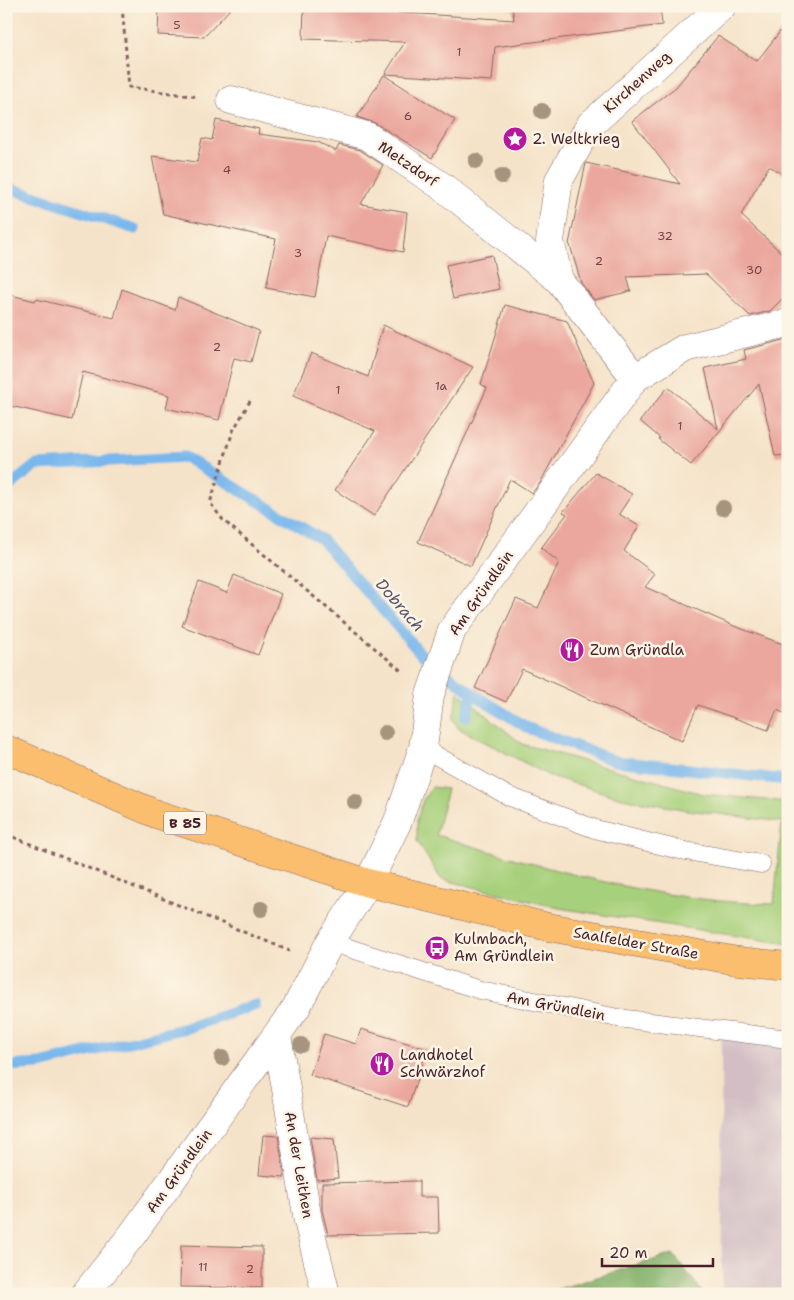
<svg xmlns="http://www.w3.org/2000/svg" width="794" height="1300" viewBox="0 0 794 1300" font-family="'Shantell Sans',sans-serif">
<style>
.industrial{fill:#d2bec4}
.green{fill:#a7d07c;stroke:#787854}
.forest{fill:#85b26c;stroke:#68684c}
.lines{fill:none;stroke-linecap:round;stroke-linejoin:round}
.stream{stroke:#79b7ec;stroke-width:11}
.building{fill:#eba79e}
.lane-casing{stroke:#866462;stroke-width:19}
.street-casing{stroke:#866462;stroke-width:29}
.primary-casing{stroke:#866462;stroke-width:29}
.path{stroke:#866462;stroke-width:3;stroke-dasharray:4 4;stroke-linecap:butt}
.lane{stroke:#fff;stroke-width:18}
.street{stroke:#fff;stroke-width:28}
.primary{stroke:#fabe6e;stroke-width:28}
.tree{fill:#a6947f}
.labels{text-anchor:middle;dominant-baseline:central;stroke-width:5;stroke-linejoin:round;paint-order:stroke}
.number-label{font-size:12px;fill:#724148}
.shield{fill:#fcf5e5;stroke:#7f5f63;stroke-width:1}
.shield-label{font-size:14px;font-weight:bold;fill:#4a1f2b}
.street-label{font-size:15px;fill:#4a1f2b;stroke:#fcf5e5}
.poi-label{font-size:15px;fill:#4a1f2b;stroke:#fcf5e5;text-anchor:start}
.water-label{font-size:16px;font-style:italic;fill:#5a546f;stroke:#fcf5e5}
</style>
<rect width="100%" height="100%" fill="#fcf5e5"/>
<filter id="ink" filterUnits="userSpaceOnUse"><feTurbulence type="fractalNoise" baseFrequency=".02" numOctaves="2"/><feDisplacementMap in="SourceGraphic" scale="10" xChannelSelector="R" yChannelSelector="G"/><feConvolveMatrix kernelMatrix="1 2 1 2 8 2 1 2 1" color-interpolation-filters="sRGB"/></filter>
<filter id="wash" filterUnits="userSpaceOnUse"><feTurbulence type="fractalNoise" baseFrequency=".0096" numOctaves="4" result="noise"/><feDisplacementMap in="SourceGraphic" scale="20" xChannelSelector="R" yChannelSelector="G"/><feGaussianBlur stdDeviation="1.12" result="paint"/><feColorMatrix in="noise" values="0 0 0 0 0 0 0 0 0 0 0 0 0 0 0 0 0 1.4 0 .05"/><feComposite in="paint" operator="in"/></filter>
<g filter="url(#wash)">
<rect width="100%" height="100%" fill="#f5e3c9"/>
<!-- industrial -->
<path class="industrial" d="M721,1028L788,1032V1294H722Z"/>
<!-- green -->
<path class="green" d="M458,692L522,744L703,794L788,802V944L559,908L441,879L417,841V820L423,800L432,787L447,789L436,835C547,869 657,902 774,904L782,822L687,810L622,798L550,776L458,728L453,719Z"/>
<!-- forest -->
<path class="forest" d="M673,1254L704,1294H542Z"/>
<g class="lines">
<!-- stream -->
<path class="stream" d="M6,187L135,229
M6,489L36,465L185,457L321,539L421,654L472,693L528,728L615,761L788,780
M466,717L472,693
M6,1066L40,1064L186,1028L255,1005"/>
</g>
<g id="blocks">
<!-- building -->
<path class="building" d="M159,6H233L204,37L158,35Z
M304,6H391L390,12L514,20L512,6H660L662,25L495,47L492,81L385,74L405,42L303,39Z
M788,21V177L769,166L741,215L788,259V293L770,311L750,316L706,274L627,277L631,291L594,300L581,283L570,245L569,244L586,163L680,184L632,121L676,87L718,36L757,61Z
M384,75L455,120L432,158L375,123L357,117Z
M216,120L259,129L258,134L318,142L336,151L339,145L360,150L383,165L361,204L407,212L403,252L326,236L315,297L266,288L276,239L163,214L152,156L197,162L202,138L212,140Z
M492,255L499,289L453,299L446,265Z
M122,289L175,310L178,297L259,331L251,362L234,358L219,420L166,408L169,395L83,372L72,420L6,405V314L11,295L35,301L36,299L114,318Z
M505,305L567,321L594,383L540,483L532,493L510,479L471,566L418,542L487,388L481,384Z
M383,325L473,367L374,516L335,490L375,431L293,396L311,353L368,377Z
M788,339V455L775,456L759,384L691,465L658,439L660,438L640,421L668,387L718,429L705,368L746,359L744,350Z
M596,473L632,494L619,514L639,526L624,551L655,574L645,587L734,626L788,646V715L777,710L768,730L698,705L682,741L522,669L506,702L475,688L516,599L538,608L559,562L541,548L567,514L563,512Z
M234,575L281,594L258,655L182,626L199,582L227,593Z
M361,1029L427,1049L408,1107L310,1075L324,1034L356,1044Z
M263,1135L278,1136L285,1177L259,1175Z
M310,1137L334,1139L338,1178L317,1180Z
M419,1181V1197H438L439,1233L328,1235L322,1210V1183Z
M181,1245L262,1247V1288L180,1287Z"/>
</g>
</g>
<g filter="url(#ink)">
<use href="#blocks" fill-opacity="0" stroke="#866462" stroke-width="1"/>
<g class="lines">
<defs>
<path id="lane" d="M423,748L508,796L595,829L680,850L761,864
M330,942L480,990L618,1018L788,1039"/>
<path id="street" d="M231,100L367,136L443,187L559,280
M635,378L559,280L550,241L559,180L590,125L722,6
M277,1035L308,1221L326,1294
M85,1294L132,1235L296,1008L330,942L368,883L398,821L423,748L430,695L452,630L635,378L685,348L788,323"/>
<path id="primary" d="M6,749L156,814L368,883L548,927L738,961L788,966"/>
</defs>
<!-- lane casing -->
<use href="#lane" class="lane-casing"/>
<!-- street casing -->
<use href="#street" class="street-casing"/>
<!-- primary casing -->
<use href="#primary" class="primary-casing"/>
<!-- path -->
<path class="path" d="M122,6L129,87L198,97
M250,401L233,431L210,503L223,520L403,672
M6,834L290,951"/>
<!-- lane -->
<use href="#lane" class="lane"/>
<!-- street -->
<use href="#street" class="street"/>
<!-- primary -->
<use href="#primary" class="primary"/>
</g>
<!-- trees -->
<g class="tree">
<circle cx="542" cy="111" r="8"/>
<circle cx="476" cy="161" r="8"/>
<circle cx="502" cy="176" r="8"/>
<circle cx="723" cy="508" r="8"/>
<circle cx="385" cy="733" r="8"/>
<circle cx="355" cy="802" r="8"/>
<circle cx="261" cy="909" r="8"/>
<circle cx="301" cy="1045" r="8"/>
<circle cx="222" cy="1058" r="8"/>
</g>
</g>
<!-- icons -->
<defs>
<symbol id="sight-disc" viewBox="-11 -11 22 22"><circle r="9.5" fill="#b5179e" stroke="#fcf5e5"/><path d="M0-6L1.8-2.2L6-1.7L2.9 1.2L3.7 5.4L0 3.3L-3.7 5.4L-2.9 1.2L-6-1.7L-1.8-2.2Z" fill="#fff"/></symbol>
<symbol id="restaurant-disc" viewBox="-11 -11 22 22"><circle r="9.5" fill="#b5179e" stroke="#fcf5e5"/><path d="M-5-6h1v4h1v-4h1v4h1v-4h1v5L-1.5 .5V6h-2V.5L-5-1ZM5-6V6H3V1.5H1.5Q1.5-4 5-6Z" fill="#fff"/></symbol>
<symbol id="bus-disc" viewBox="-11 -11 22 22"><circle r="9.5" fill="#b5179e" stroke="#fcf5e5"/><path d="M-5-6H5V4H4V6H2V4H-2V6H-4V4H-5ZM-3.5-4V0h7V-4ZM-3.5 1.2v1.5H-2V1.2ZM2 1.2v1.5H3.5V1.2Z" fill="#fff"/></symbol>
</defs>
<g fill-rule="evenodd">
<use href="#sight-disc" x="501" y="125" width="28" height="28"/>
<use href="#restaurant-disc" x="558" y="636" width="28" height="28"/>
<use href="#bus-disc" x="423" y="934" width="28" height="28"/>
<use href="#restaurant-disc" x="368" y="1050" width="28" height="28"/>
</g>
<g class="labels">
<!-- number labels -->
<g class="number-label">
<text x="177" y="25">5</text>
<text x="459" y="52">1</text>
<text x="408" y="116">6</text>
<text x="227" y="170">4</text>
<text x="665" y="236">32</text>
<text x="298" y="253">3</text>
<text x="599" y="261">2</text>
<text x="754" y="270">30</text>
<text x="217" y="347">2</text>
<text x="441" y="386">1a</text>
<text x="338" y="390">1</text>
<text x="680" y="426">1</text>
<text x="203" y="1267">11</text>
<text x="250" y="1269">2</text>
</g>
<!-- shield labels -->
<rect class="shield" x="164" y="811.5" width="42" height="23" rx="4"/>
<g class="shield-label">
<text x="185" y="823">B 85</text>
</g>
<!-- street labels -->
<g class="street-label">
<text transform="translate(637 82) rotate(-42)">Kirchenweg</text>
<text transform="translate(408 164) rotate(34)">Metzdorf</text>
<text transform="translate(481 593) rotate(-55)">Am Gründlein</text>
<text transform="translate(636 943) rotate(10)">Saalfelder Straße</text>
<text transform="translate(556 1006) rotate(11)">Am Gründlein</text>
<text transform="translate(299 1165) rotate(80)">An der Leithen</text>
<text transform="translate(179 1171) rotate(-54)">Am Gründlein</text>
</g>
<!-- poi labels -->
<g class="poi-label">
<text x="532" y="139">2. Weltkrieg</text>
<text x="590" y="650">Zum Gründla</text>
<text x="454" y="939">Kulmbach,<tspan x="454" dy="17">Am Gründlein</tspan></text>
<text x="400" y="1055">Landhotel<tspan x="400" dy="17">Schwärzhof</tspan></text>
</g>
<!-- water labels -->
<g class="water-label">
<text transform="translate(400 605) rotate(49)">Dobrach</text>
</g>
</g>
<!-- margin -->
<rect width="794" height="1300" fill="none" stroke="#fcf5e5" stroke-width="25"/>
<!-- scale -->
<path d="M602 1258v8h111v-8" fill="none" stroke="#4a1f2b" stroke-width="2.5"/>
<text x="609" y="1258" font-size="15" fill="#4a1f2b" stroke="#fcf5e5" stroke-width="4" paint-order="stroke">20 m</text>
</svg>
